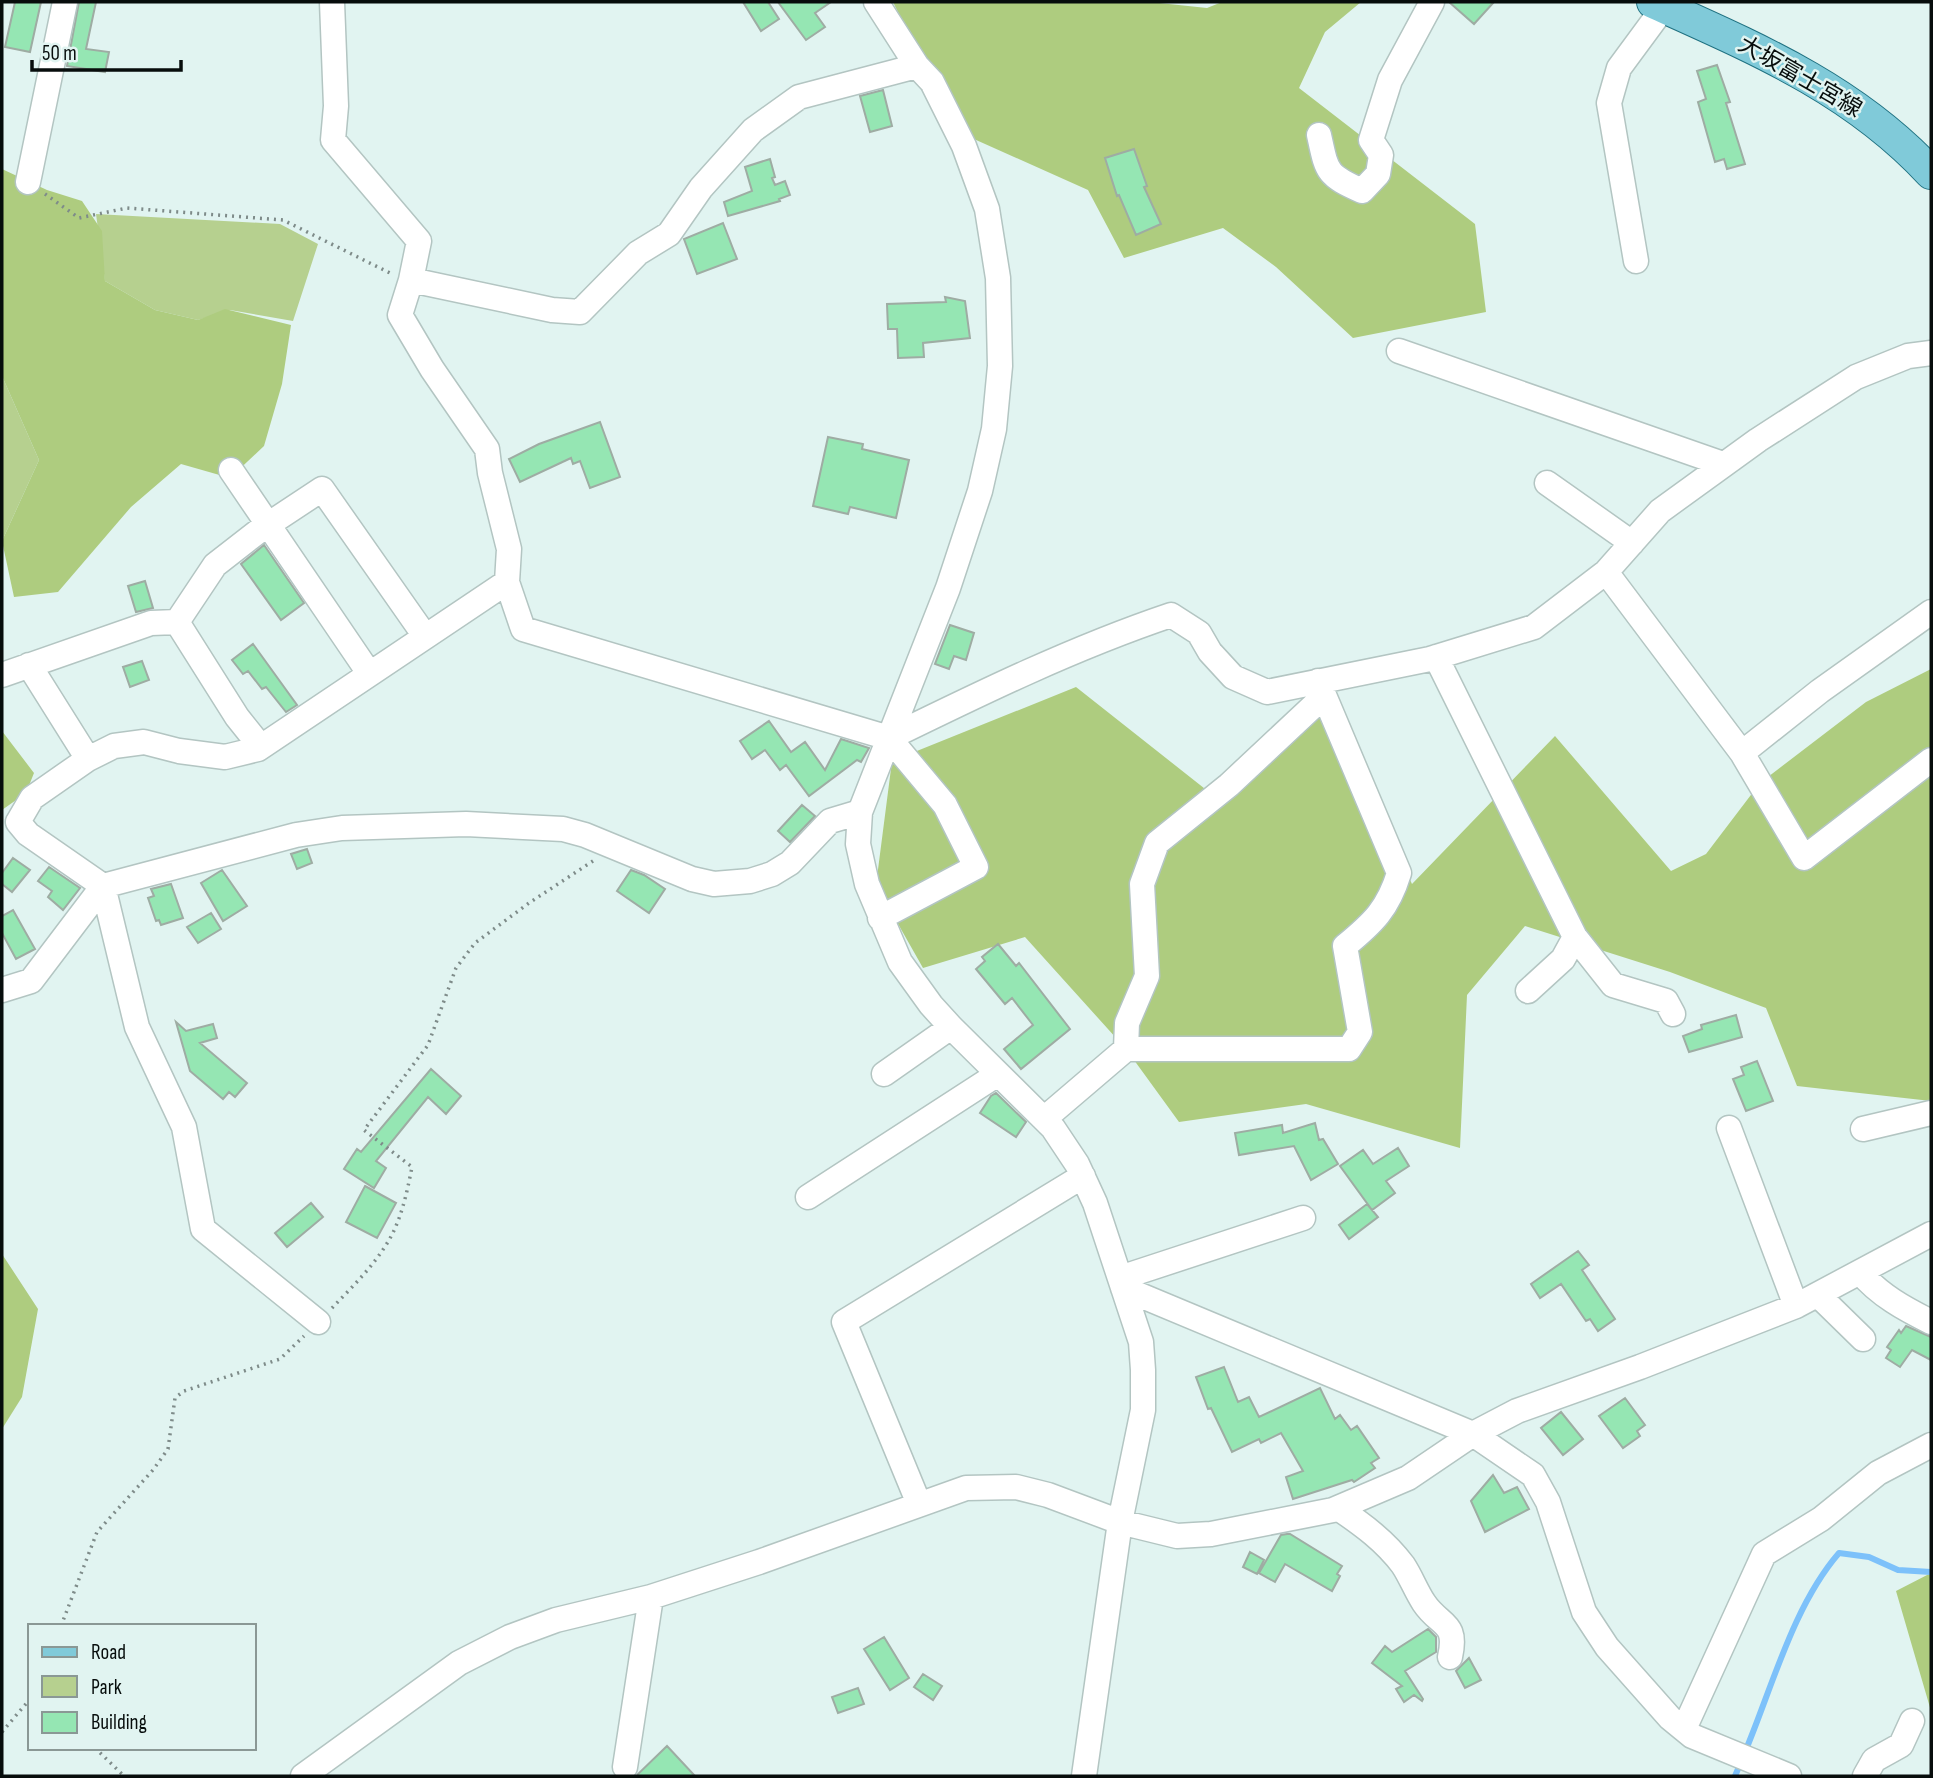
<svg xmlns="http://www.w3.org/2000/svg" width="1933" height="1778" viewBox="0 0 1933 1778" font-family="'Sofia Sans Condensed','Noto Sans JP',sans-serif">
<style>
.green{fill:#b6d08f}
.forest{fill:#aecc7f}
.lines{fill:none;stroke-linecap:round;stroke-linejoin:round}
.stream{stroke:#7dc1fa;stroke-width:6}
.building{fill:#95e6b3;stroke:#9eaca3;stroke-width:2}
.minor-casing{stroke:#b3c5c2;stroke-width:27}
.major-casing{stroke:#1f7181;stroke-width:34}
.path{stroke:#7e8b89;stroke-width:3.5;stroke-dasharray:2 5;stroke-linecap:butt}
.minor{stroke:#fff;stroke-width:24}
.major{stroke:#80cad9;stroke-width:32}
.labels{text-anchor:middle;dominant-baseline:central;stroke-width:5;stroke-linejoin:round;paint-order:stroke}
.street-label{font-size:23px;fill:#070d0c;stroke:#e1f4f1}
</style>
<rect width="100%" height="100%" fill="#e1f4f1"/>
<!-- green -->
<path class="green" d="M96,214L280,224L318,244L293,321L230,310L198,320L155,310L105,281Z
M2,376L39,460L2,541Z"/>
<!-- forest -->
<path class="forest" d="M893,2H1150L1207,8L1222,2H1361L1325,32L1299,88L1475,224L1486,312L1353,338L1276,267L1223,228L1124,258L1088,190L956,131Z
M2,169L47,190L82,201L102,231L105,281L155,310L198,320L225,309L291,325L282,384L264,446L230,478L181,464L131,507L58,592L14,597L2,541L39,460L2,376Z
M1931,669V1101L1797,1086L1766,1008L1670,972L1525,926L1467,995L1460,1148L1306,1104L1179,1122L1126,1049L1025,937L923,968L876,885L892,761L1076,687L1214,796L1324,696L1412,884L1555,736L1671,871L1706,854L1760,783L1866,702Z
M2,731L34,773L26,793L2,810Z
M2,1254L38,1309L22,1397L2,1429Z
M1931,1573V1711L1896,1591Z"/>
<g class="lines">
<!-- stream -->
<path class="stream" d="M1745,1752C1772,1688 1793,1606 1839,1553L1869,1557L1898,1570L1931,1572
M1735,1776L1741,1762"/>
</g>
<!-- building -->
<path class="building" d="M15,2H41L30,52L5,47Z
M79,2H96L86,49L109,52L105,72L67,66Z
M743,2H768L779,19L761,31Z
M778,2H831L815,13L825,27L806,40Z
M1449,2H1494L1474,24Z
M1717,65L1730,102L1726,103L1745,164L1727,169L1724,159L1715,162L1698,102L1706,99L1697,71Z
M883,90L892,126L870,132L860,96Z
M1134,149L1147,186L1144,187L1161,224L1136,235L1119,195L1117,196L1105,158Z
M770,159L775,177L772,178L775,185L785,181L790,195L779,199L780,201L728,216L724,202L752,191L745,167Z
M723,223L737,259L697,274L684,239Z
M945,297L965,301L970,338L923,343L924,357L898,358L897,329H888L887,304L946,302Z
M600,422L620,477L590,488L580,461L573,464L571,458L520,482L509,459L539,444Z
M828,437L863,444L862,449L909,460L896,518L850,507L848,514L813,506Z
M264,545L304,603L281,620L241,564Z
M145,581L153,608L136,612L128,586Z
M950,625L974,633L966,660L954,656L949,669L935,664Z
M253,644L297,705L286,712L266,687L262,689L248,671L243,674L232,660Z
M142,661L149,680L130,687L123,667Z
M769,721L791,752L805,742L825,770L841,739L869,748L861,762L857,760L809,796L786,765L780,770L765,750L752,759L740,741Z
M802,805L815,816L790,842L778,831Z
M307,849L312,863L297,869L291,854Z
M13,858L30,870L12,892L2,884V873Z
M49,867L80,888L63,910L48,897L52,891L38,881Z
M222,870L247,906L223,921L201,883Z
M631,870L644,875L665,889L649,913L617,891Z
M171,884L183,918L161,925L159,920L156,921L148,898L154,896L151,889Z
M13,910L35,949L16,959L2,933V916Z
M211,913L221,929L198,943L187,927Z
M998,944L1016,966L1019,963L1070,1029L1021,1069L1004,1049L1033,1025L1012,998L1005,1004L976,969L985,961L982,957Z
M1736,1015L1742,1037L1689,1052L1683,1036L1702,1029L1701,1025Z
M176,1022L186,1031L213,1024L217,1038L200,1043L247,1083L235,1097L229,1092L223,1099L190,1071Z
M1757,1061L1773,1101L1746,1111L1733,1079L1744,1075L1741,1067Z
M431,1069L461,1096L446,1114L428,1097L376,1161L386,1168L374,1188L344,1169L357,1149L361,1152Z
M996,1093L1026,1122L1016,1137L980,1113L991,1096Z
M1315,1123L1319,1140L1323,1139L1338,1164L1311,1180L1294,1146L1239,1155L1235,1133L1282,1125L1283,1133Z
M1398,1148L1409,1166L1386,1181L1395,1193L1372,1210L1340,1166L1363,1150L1373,1164Z
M365,1186L396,1203L377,1238L346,1222Z
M311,1203L323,1217L287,1247L275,1233Z
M1367,1204L1378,1217L1349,1239L1339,1225Z
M1578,1251L1589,1265L1582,1270L1615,1319L1598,1331L1590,1319L1586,1321L1561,1284L1540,1298L1531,1284Z
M1906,1326L1931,1337V1360L1912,1350L1900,1367L1886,1358L1891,1350L1887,1347L1899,1330L1901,1333Z
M1224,1367L1238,1402L1249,1397L1259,1417L1320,1388L1335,1419L1340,1415L1351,1430L1357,1426L1379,1458L1371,1463L1375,1468L1354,1482L1352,1480L1293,1499L1286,1477L1303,1471L1281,1433L1261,1443L1259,1439L1232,1452L1211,1408L1208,1409L1196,1377Z
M1625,1398L1645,1425L1637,1431L1640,1436L1623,1448L1599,1416Z
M1561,1412L1583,1439L1563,1455L1541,1428Z
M1493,1475L1504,1493L1517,1487L1529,1509L1485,1532L1471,1501Z
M1287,1534H1290L1342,1566L1337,1574L1340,1576L1332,1591L1285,1564L1275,1582L1259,1573L1281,1535Z
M1250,1552L1264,1560L1257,1574L1243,1567Z
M1428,1629L1436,1637V1652L1405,1671L1423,1699L1422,1701L1414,1695L1404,1702L1396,1689L1402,1686L1372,1663L1385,1646L1392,1652Z
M884,1637L909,1678L890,1690L864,1649Z
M1469,1658L1481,1680L1465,1688L1456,1671Z
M923,1674L942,1686L933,1700L914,1687Z
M858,1688L864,1704L838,1713L832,1697Z
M667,1746L695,1776H637L638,1774Z"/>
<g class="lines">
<defs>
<path id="minor" d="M876,2L917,66L932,82L964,146L987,209L998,278L1000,366L994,429L980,491L948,588L860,812L858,844L867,884L900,962L931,1005L951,1027L1053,1128L1077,1164L1095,1203L1141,1342L1143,1370V1410L1120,1522L1084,1776
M1319,135C1327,172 1326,175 1362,191L1378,174L1381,155L1371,140L1390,80L1432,2
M28,182L65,2
M1636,261L1609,103L1619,68L1664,7
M411,280L552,310L580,312L638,253L669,234L701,188L753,130L799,97L917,66
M1399,351L1723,464
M231,470L369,673
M1547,483L1632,543
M1606,572L1742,753L1804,858L1931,760
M507,582L523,629L889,738L945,805L976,867L880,918
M177,622L237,717L261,747
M1436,657L1575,937L1563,959L1528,991
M29,665L88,759
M2,675L151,623L177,622L215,565L260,530L322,489L425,636
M889,738C981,693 1073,648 1171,615L1199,633L1210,652L1233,677L1267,692L1430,659L1534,627L1606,572L1660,511L1758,440L1856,377L1908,356L1931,353
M1742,753L1820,691L1931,612
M18,822L32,798L88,759L114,746L144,742L179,751L225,757L258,749L507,582L509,549L490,473L487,449L432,369L400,315L411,280L419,241L333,140L336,106L332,2
M18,822L28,834L103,886L137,1027L184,1127L203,1229L318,1322
M1575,937L1613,985L1666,1001L1673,1014
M2,990L31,981L103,886L296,835L342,828L466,824L563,829L585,835L692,879L714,884L750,881L772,874L790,863L830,821L860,812
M1126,1049L1127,1023L1147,976L1142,884L1157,843L1229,785L1324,696
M884,1074L951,1027
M1044,1119L1126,1049H1349L1360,1032L1345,946C1373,923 1388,909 1399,873L1318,681
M1729,1128L1796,1306
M1863,1129L1931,1113
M808,1197L998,1074
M1860,1272C1879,1295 1905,1309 1931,1322
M1120,1278L1303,1218
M1123,1288L1473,1434L1533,1475L1548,1502L1584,1612L1607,1647L1670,1718L1692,1736L1789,1776
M1818,1295L1863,1339
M919,1504L844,1322L1083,1176
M1338,1508C1363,1525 1385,1541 1403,1565C1411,1577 1416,1591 1424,1603C1440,1627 1458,1621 1450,1657
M1684,1729L1764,1554L1821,1519L1878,1473L1931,1445
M625,1767L651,1597
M303,1776L459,1663L510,1637L556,1620L651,1597L759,1562L966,1488L1016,1487L1048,1495L1120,1522L1177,1536L1211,1534L1333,1510L1408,1478L1473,1434L1517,1411L1640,1367L1796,1306L1931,1234
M1865,1776L1874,1760L1901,1745L1912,1721"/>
<path id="major" d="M1653,2C1755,48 1853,89 1931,173"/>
</defs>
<!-- minor casing -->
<use href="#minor" class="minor-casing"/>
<!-- major casing -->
<use href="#major" class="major-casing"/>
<!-- path -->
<path class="path" d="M45,194L79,218L127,208L283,220L390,273
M332,1308C355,1284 383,1257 396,1226C404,1207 408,1187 412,1167L364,1130L428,1045L456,968L475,943L529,903L593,861
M61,1626L97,1532L153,1470L168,1449L175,1398L184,1391L280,1359L304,1336
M2,1732L30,1699
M95,1748L124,1776"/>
<!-- minor -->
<use href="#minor" class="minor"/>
<!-- major -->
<use href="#major" class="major"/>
</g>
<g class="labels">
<!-- street labels -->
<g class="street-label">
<text transform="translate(1800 77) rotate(30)">大坂富士宮線</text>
</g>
</g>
<!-- border -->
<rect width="1933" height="1778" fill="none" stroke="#070d0c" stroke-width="7"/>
<!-- legend -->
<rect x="28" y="1624" width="228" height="126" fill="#e1f4f1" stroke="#8a9895" stroke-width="2"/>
<rect x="42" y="1647" width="35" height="10" fill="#80cad9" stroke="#8a9895" stroke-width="2"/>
<text x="91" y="1659" font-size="21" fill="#070d0c">Road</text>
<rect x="42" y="1676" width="35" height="21" fill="#b6d08f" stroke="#8a9895" stroke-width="2"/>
<text x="91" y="1694" font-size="21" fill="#070d0c">Park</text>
<rect x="42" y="1712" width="35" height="21" fill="#95e6b3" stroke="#8a9895" stroke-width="2"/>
<text x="91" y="1729" font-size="21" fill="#070d0c">Building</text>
<!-- scale -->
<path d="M32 60v10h149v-10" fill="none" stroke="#070d0c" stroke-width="3.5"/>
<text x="42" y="60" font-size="21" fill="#070d0c" stroke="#e1f4f1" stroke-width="5" paint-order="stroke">50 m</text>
</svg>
